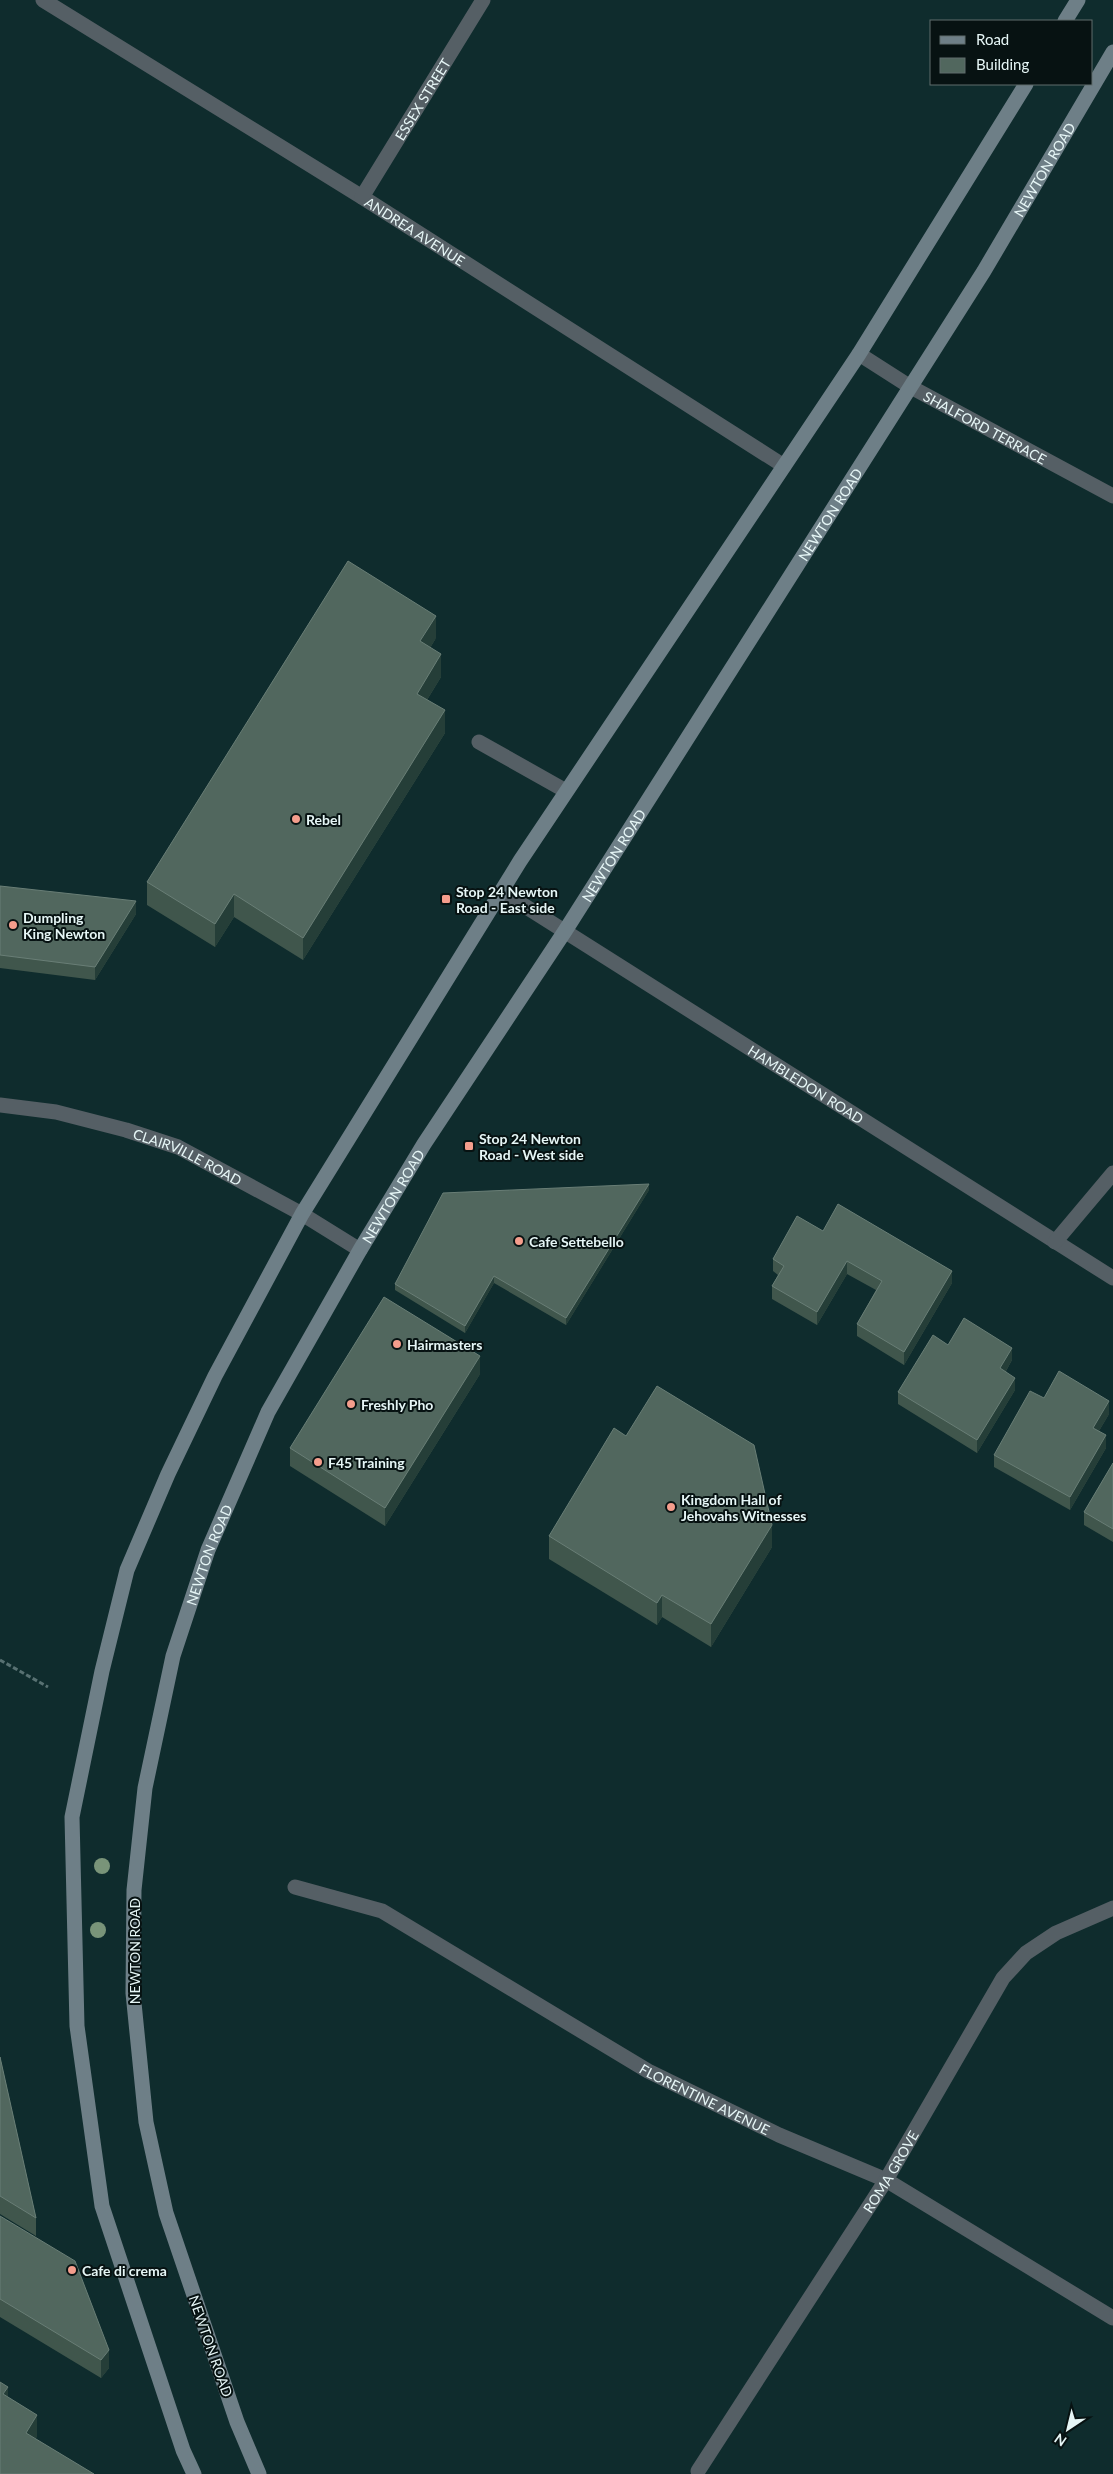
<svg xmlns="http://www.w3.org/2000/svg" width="1113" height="2474" viewBox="0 0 1113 2474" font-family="Lato,sans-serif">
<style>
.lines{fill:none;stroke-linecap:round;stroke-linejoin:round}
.path{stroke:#587172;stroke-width:3;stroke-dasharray:5 2.5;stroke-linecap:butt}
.lane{stroke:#555f65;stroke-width:15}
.street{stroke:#555f65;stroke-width:15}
.secondary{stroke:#6e7f87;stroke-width:15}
.tree{fill:#799479}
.wall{fill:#40564c}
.shaded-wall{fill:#253e38}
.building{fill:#51675e;stroke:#697e76}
.poi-dot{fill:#f49d8c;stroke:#071212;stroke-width:2}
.labels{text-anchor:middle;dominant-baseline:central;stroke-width:4;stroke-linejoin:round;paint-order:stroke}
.street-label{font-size:14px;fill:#e6f6f6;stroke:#071212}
.poi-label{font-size:14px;font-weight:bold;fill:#e6f6f6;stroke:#071212;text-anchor:start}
</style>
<rect width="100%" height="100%" fill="#0f2c2d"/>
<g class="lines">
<!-- path -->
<path class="path" d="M0,1660L48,1687"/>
<!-- lane -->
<path class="lane" d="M479,742L566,791"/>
<!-- street -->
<g class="street">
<path id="s1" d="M43,0L362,197L784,466"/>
<path id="s2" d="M362,197L483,0"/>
<path id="s3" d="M859,354L909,386L1113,496"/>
<path id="s4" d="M501,891L1113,1278"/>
<path id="s5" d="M0,1105L56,1112L126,1130L178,1147L302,1214L360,1250"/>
<path d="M1055,1242L1113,1173"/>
<path id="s6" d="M295,1887L382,1911L648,2071L779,2135L886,2180L1113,2318"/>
<path id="s7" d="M698,2471L886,2180L1003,1978L1026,1953L1056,1933L1113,1908"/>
</g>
<!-- secondary -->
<g class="secondary">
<path d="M1065,21L1078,0"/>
<path d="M194,2474L183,2450L102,2206L77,2026L72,1817L102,1671L127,1570L168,1474L215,1376L302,1214L520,861L859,354L1026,84"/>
<path id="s8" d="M259,2474L237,2422L166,2213L146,2122L133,1993L134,1890L145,1788L173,1656L208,1550L268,1412L360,1250L424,1144L565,931L984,271L1113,52"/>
</g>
</g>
<!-- trees -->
<g class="tree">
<circle cx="102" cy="1866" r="8"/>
<circle cx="98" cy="1930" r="8"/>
</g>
<!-- wall -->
<path class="wall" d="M436,638L430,648L441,677L427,700L445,733L303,960L234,917L215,947L147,905V882Z
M0,886L136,914L95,980L0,968Z
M649,1190L566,1325L494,1283L465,1333L395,1290V1284Z
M823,1231L952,1283L904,1365L857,1336V1324L876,1290L847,1274L817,1325L772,1299V1286L778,1275L773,1271V1259Z
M948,1345L1012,1360L1006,1371L1015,1390L977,1453L898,1404V1392Z
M480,1374L385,1526L290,1466V1448Z
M1109,1414L1099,1431L1106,1448L1070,1510L994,1467V1455Z
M1113,1463V1542L1084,1525V1512Z
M549,1536L772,1547L711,1647L662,1617L657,1625L549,1559Z
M0,2057L36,2218V2236L0,2214Z
M0,2216L109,2368L101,2378L0,2317Z"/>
<!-- shaded-wall -->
<path class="shaded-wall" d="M436,616V638L420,664V641Z
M441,654V677L417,716V694Z
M445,710V733L303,960V938Z
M234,894V917L215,947V924Z
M136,901V914L95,980V967Z
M649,1184V1190L566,1325V1318Z
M847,1261V1274L817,1325V1312Z
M952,1271V1283L904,1365V1352Z
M494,1276V1283L465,1333V1326Z
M1012,1348V1360L1000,1381V1368Z
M480,1356V1374L385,1526V1508Z
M1015,1378V1390L977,1453V1440Z
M1109,1401V1414L1093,1441V1428Z
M1106,1435V1448L1070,1510V1497Z
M772,1525V1547L711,1647V1624Z
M662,1595V1617L657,1625V1603Z
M109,2350V2368L101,2378V2360Z
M8,2387V2409L3,2394Z
M37,2415V2437L26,2455V2433Z"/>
<!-- building -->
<path class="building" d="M348,561L436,616L420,641L441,654L417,694L445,710L303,938L234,894L215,924L147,882Z
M0,886L136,901L95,967L0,955Z
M649,1184L566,1318L494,1276L465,1326L395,1284L443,1193Z
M838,1204L952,1271L904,1352L857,1324L882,1281L847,1261L817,1312L772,1286L784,1266L773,1259L797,1216L823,1231Z
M384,1297L480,1356L385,1508L290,1448Z
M964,1318L1012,1348L1000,1368L1015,1378L977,1440L898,1392L933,1335L948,1345Z
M1059,1371L1109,1401L1093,1428L1106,1435L1070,1497L994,1455L1030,1391L1044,1398Z
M657,1386L754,1445L772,1525L711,1624L662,1595L657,1603L549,1536L614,1428L626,1436Z
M1113,1463V1529L1084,1512Z
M0,2057L36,2218L0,2196Z
M0,2216L75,2261L109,2350L101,2360L0,2299Z
M0,2382L8,2387L3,2394L37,2415L26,2433L94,2474H0Z"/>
<!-- markers -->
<g class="poi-dot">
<circle cx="296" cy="819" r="5"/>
<rect x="441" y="894" width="10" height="10" rx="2.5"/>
<circle cx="13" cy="925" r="5"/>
<rect x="464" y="1141" width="10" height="10" rx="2.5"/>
<circle cx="519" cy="1241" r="5"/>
<circle cx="397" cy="1344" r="5"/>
<circle cx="351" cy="1404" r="5"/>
<circle cx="318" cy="1462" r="5"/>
<circle cx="671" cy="1507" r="5"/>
<circle cx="72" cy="2270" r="5"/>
</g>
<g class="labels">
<!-- street labels -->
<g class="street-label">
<text stroke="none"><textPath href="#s2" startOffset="115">ESSEX STREET</textPath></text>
<text stroke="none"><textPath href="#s8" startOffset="2568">NEWTON ROAD</textPath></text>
<text stroke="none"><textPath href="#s1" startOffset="438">ANDREA AVENUE</textPath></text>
<text stroke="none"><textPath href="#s3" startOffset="146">SHALFORD TERRACE</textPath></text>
<text stroke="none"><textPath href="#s8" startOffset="2162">NEWTON ROAD</textPath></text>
<text stroke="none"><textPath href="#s8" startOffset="1758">NEWTON ROAD</textPath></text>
<text stroke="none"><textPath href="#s4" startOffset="361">HAMBLEDON ROAD</textPath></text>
<text stroke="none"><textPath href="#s5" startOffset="196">CLAIRVILLE ROAD</textPath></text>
<text stroke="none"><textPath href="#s8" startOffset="1352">NEWTON ROAD</textPath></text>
<text stroke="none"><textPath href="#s8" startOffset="948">NEWTON ROAD</textPath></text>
<text transform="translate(134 1951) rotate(-90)">NEWTON ROAD</text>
<text stroke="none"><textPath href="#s6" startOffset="464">FLORENTINE AVENUE</textPath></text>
<text stroke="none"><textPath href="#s7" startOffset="356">ROMA GROVE</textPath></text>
<text transform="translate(211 2346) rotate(71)">NEWTON ROAD</text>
</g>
<!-- poi labels -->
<g class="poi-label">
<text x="306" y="819">Rebel</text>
<text x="456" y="891">Stop 24 Newton<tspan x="456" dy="16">Road - East side</tspan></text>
<text x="23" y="917">Dumpling<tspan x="23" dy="16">King Newton</tspan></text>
<text x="479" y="1138">Stop 24 Newton<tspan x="479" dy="16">Road - West side</tspan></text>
<text x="529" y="1241">Cafe Settebello</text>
<text x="407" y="1344">Hairmasters</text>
<text x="361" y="1404">Freshly Pho</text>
<text x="328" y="1462">F45 Training</text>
<text x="681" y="1499">Kingdom Hall of<tspan x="681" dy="16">Jehovahs Witnesses</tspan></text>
<text x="82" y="2270">Cafe di crema</text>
</g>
</g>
<!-- legend -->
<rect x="930" y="20" width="162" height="65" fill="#071212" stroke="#606d6d"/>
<rect x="940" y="36" width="25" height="8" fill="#6e7f87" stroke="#606d6d"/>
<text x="976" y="45" font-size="15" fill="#e6f6f6">Road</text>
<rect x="940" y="58" width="25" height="15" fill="#51675e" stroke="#606d6d"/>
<text x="976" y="70" font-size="15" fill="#e6f6f6">Building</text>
<!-- north arrow -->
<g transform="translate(1068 2429) rotate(215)" stroke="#071212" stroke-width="4" paint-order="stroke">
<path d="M0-4L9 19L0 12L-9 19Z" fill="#e6f6f6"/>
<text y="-8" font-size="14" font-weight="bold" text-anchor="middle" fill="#e6f6f6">N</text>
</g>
</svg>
